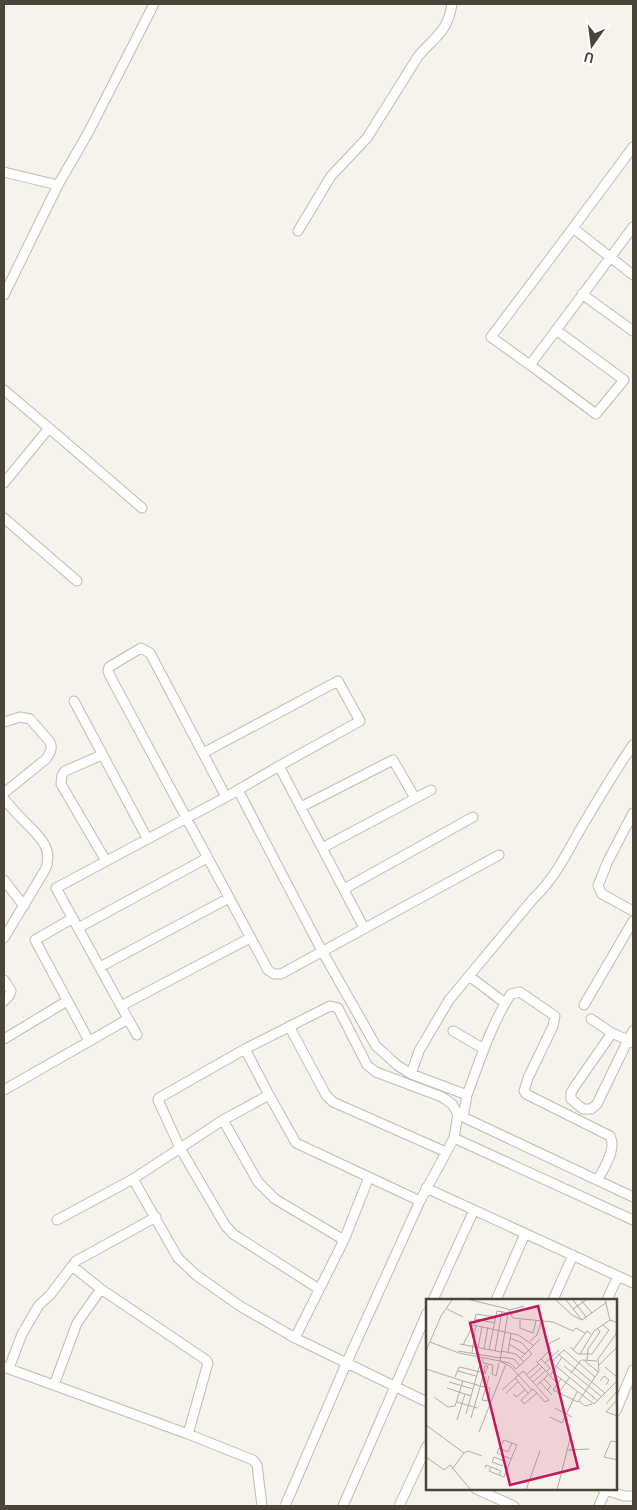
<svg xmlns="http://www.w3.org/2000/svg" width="637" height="1510" viewBox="0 0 637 1510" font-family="'Space Grotesk',sans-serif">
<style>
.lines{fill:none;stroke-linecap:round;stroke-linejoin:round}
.street-casing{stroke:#c2bbae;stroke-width:11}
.street{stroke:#fff;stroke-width:9}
.inset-road{fill:none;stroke:#b2ada4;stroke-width:1}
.view{fill:#c2185b;fill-opacity:0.15;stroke:#c2185b;stroke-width:2.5}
.inset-edge{fill:none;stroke:#4b4439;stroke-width:2.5}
</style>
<rect width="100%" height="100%" fill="#f6f3ec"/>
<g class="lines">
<defs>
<path id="street" d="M4,172L58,185
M573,228L633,147
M298,231L331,176L367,138L417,58C425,46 440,37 446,24C449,18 451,10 452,4
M582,294L633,331
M4,295L58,185L88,133L154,4
M556,330L624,380L596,414L530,365L633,227
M530,365L491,337L573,228L633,275
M4,390L49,428
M4,483L49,428L142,508
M4,518L77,581
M74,701L147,838
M4,722L20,717L30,719L50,742C53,749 50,753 46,759L4,793
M102,755L65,771L62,775L61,784L106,861
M279,766L364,928
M238,790L322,951L376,1046L397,1065L411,1074L467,1095L463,1117
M226,797L150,653L141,648L109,667L108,671L109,674L268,970L274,974H281L499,855
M4,799C10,806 16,813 23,820C37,834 55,848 45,870L4,938
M301,807L393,760L415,798
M633,813L607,863L598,886L602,894L633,911
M322,848L431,790
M4,880L24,906
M344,889L473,817
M73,918L35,940L89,1041
M78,928L207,858
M100,967L229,898
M469,976L505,1003
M4,980L11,991L9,996L4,1001
M584,1005L633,921
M121,1006L250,938
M591,1019L612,1033
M289,1026L326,1095L333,1102L446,1152
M453,1031L484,1049
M633,1031L628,1040L597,1104L591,1109H583L571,1099V1093L575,1086L612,1033C619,1036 626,1039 633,1043
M137,1035L56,888L226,797L279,766L360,721L338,681L203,753
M4,1039L67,1001
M245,1049L269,1095L296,1143L420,1201
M411,1074L419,1051L449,1000L533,899C555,878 565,856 580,830C597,801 614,772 633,745
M4,1090L128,1019
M467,1095C479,1063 492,1022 511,994L520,992L555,1016L553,1026L528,1078L524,1091L526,1094L610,1136C617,1149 604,1167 598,1180
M223,1120L258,1182L275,1199L344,1240
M454,1138L633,1220
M133,1179L178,1258L196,1275L240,1306L295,1338L427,1402
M426,1188L633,1283
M57,1220L133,1179L223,1120L269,1095
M72,1266L101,1289
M319,1289L233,1234L225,1225L180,1148L158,1100L159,1098L245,1049L330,1006L338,1008L367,1065L376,1072L442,1097L452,1104L458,1114L463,1117L633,1197
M433,1300L474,1210
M496,1300L525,1234
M553,1300L573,1255
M607,1300L618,1276
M295,1338L344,1240L369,1177
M4,1367L188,1434L253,1460L257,1465L262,1506
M9,1368L22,1334L39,1305L50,1295L76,1261L156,1217
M54,1385L77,1323L101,1289L206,1360L208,1363L188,1434
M616,1411L633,1370
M476,1489L514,1506
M603,1489L624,1496H633
M285,1506L346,1364L420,1201L454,1138L458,1114
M343,1506L427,1313
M399,1506L427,1446
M599,1506L606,1490"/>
</defs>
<!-- street casing -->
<use href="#street" class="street-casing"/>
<!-- street -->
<use href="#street" class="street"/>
</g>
<!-- overview -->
<g transform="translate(426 1299)">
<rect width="191" height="191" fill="#f6f3ec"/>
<path class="inset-road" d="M45,1L82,10L87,19L127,23L147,32L150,29L159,34M130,1L146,16L156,21M140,1L156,21M147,1L160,18M155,1L166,14M179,1L184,21L192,24M21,10L37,18M147,10L160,1M83,11L98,7M49,20L69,24M94,21V29L107,34L110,22M156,21L181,3M48,25L50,15L70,18M104,42L111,36L115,23M4,43L33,54L84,64L90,70L106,55L96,44L84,39M34,45L75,53M83,45L99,55M37,46L47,26L92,36L107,46M144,48L152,55H166L183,31L177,26M52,49L56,27M58,50L62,28M63,51L71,12L82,14L74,62M147,51L161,32L165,35M0,52L15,17L26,1M32,52L74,59M69,52L76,12M75,52L90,55L98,63M82,53L85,34M46,54L50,26M132,55L179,94M154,55L168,32L184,21M74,58L88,60L94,67M57,59V64L67,66L66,75L70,77L73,64M95,59L114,40M115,60L124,69L120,73M156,61L171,62M161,61L162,50L174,33L172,30M73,62L84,67L106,91M110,62L123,75L111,86M159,62L172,73M112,63L125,50L122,45L134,39M119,64L133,51M138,67L176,98M172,67L192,47M179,68L192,79M0,70L37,82L48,85L54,87L60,88L64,89L62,102L56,101L60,88L63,77M32,72L50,77M126,73L168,105L192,81M145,74L155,61M101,75L113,65M29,78L33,68H34L58,74L59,75L62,67H59L58,74L45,119M169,78L138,51L125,63L172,102M89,79L102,94M104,79L116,68M118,80L125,87L121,91M135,80L127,91L152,103L173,72L172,60L190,35L191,24M174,82L178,77L183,81L180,86M23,83L47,90M107,83L119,72M114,83L126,96M131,84L124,77L136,58M21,89L45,97M107,90L95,101L98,105L111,94M76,91L97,72L123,101L119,103L107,90M134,92L143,79M80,94L92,83M87,95L90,98L99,91M8,98L22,108L29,107L37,82M192,100L180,113L192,117M153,102L159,107L166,105M31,103L51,109M180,105L192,91M129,109L146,118M40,115L54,65M124,118L136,124L151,93M31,121L39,95M0,126L38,154L42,152L56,157M53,133L80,65M192,143L185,142L178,158L192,161M76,145L78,141L86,144L82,153M141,151L163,150M82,153L73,149L71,154L85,160L91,146L86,144M0,158L18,171L24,166L45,191M77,167L66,163L68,158L78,162M65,168L75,172L73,176M27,169L38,154M59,169L60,166L65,168L63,172L78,178L85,160M100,191L114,152M131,191L145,136"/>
<path class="view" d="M112,7L152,169L84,186L44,24Z"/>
<rect width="191" height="191" class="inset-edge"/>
</g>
<!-- border -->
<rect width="637" height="1510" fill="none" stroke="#4b4439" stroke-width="10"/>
<!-- north arrow -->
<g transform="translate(592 45) rotate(194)" stroke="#ffffff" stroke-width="4" paint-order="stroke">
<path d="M0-4L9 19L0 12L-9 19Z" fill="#4b4439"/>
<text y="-8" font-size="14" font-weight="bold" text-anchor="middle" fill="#4b4439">U</text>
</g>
</svg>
